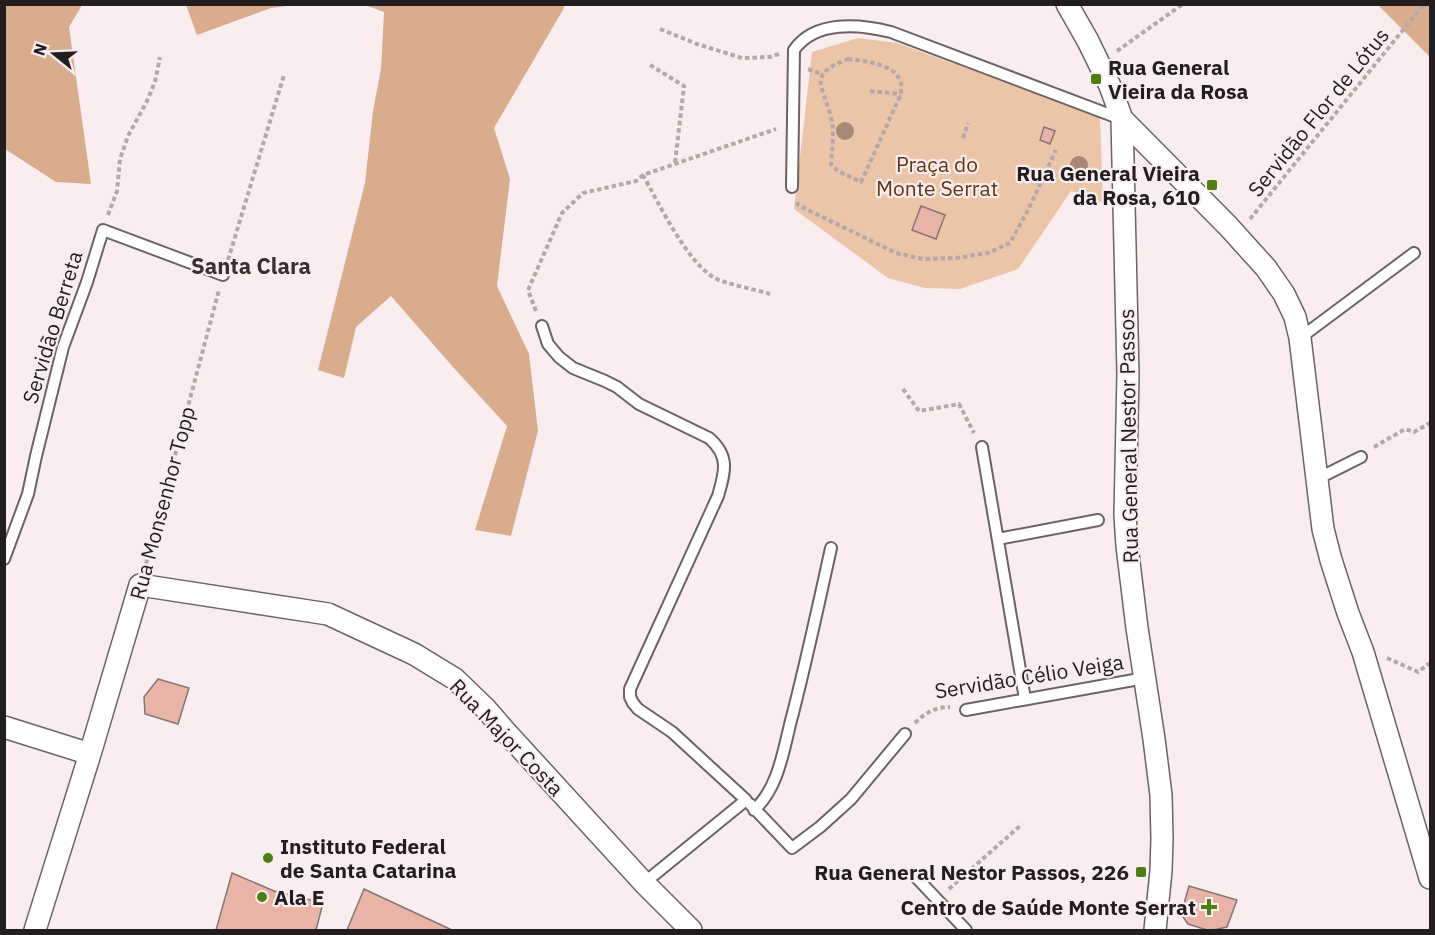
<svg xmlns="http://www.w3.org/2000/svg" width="1435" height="935" viewBox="0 0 1435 935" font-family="'IBM Plex Sans',sans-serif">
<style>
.green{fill:#ecc4a7}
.forest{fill:#d9ac8d}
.building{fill:#eab3a7;stroke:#827875;stroke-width:1.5}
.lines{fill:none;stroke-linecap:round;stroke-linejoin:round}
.lane-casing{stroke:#6d6364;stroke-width:14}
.street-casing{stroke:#6d6364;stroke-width:24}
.path{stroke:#b3a9aa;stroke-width:4;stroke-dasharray:4.5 3;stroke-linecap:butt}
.lane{stroke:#fff;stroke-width:10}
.street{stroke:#fff;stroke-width:21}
.tree{fill:#a68976}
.poi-dot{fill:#4d7f12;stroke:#faedef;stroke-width:2}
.labels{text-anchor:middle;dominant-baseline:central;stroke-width:4.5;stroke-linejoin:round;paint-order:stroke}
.poi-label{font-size:21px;font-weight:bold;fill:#221d1e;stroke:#faedef;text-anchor:start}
.street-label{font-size:21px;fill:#221d1e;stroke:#faedef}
.park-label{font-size:21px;fill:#613713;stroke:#faedef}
.neighbourhood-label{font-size:22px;font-weight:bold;fill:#392f31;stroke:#faedef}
</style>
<rect width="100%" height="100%" fill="#faedef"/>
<!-- green -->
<path class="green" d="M858,38L897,43L1100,117L1103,203L1071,191L1018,269L960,289L925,288L888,278L794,209L812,52Z"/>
<!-- forest -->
<path class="forest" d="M5,4L82,5L69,27L91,184L56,182L5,149Z
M186,5V4L295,5L271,8L197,35Z
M365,5H564V8L494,128L510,179L497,286L529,354L538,431L511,536L475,530L507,426L453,367L391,296L356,327L344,378L318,370L365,183L373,111L381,69L384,12Z
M1378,5H1430V57Z"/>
<!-- building -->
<path class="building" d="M1044,127L1055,131L1050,144L1040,140Z
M921,206L945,215L936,239L912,230Z
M158,679L189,688L178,724L145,714L144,697Z
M232,873L274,891L323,903L316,930H216Z
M1189,886L1237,900L1227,927L1213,930H1207L1188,924L1181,914Z
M364,889L452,930H347Z"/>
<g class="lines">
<defs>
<path id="lane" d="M792,187L794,50C815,20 859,24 891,32L1121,119
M542,326L548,344L559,357L573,368L605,381L617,387L639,404L709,438C730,456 725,472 718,496L630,689V697L633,703L638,709L672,732L746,800L644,883
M1300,338L1414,253
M982,447L1025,699
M1317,479L1361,457
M998,539L1098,520
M4,559L28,494L36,456L63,347L87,282L103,230L223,275
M966,710L1145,678
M750,804L792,848L820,827L851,799L905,734
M754,810C780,787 784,745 793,713C807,658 819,603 831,548
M913,874L966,930"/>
<path id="street" d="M1067,4L1088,41L1110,86L1122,119L1228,226L1266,268L1284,294L1295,317L1300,338L1323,529L1331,560L1348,613L1363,652L1430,878
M1122,119L1128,374L1125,515L1127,546L1137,628L1154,739L1161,795L1162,839L1161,871L1155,930
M4,727L90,754
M35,930L90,754L140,585L328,614L414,654L455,679L486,709L505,731L644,883L691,930"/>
</defs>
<!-- lane casing -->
<use href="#lane" class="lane-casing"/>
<!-- street casing -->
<use href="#street" class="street-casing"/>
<!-- path -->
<path class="path" d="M660,29L697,44L742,58L770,57L779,54
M1117,51L1183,4
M848,59C864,61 892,63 900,80C902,84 901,89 901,94L861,182L838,171L831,164C832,148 835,133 831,117C822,83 807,75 848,59Z
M650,65L684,86L675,163
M808,69L822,74
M870,91L901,94
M963,138L968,123
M643,175C658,202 688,264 715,278C729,285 754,289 770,294
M797,202L798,205L896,253L923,259L956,258L988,253L1010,243L1028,210L1056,150
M108,215L117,191L120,159L128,136L147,101L155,82L160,57
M1250,219L1424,4
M228,260L284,75
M536,311L528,290L562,213L583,193L636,181L643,175L776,129
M903,389L919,411L959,404L974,433
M1374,447L1405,429L1414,432L1430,423
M146,564L219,290
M1387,658L1418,672L1430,663
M915,723C925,713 935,707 950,707
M949,889L1022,824"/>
<!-- lane -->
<use href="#lane" class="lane"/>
<!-- street -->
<use href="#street" class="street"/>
</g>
<!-- trees -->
<g class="tree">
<circle cx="845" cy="131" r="9"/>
<circle cx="1079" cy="165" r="9"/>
</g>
<!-- markers -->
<g class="poi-dot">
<rect x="1090" y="73" width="12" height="12" rx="3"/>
<rect x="1206" y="179" width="12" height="12" rx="3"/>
<circle cx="268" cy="858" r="6"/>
<rect x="1135" y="866" width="12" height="12" rx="3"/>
<circle cx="262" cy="897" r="6"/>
<path d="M1206 898h6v6h6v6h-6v6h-6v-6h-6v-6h6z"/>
</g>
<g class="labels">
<!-- poi labels -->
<g class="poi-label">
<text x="1108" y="67">Rua General<tspan x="1108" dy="24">Vieira da Rosa</tspan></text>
<text x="1200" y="173" text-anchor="end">Rua General Vieira<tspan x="1200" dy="24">da Rosa, 610</tspan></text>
<text x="280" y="846">Instituto Federal<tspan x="280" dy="24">de Santa Catarina</tspan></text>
<text x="1129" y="872" text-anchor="end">Rua General Nestor Passos, 226</text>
<text x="274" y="897">Ala E</text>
<text x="1196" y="907" text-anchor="end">Centro de Saúde Monte Serrat</text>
</g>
<!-- street labels -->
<g class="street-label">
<text transform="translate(1318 112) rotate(-51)">Servidão Flor de Lótus</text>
<text transform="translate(52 327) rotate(-73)">Servidão Berreta</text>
<text transform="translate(1128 436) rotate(-91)">Rua General Nestor Passos</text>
<text transform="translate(162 503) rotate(-75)">Rua Monsenhor Topp</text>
<text transform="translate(1029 676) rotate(-9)">Servidão Célio Veiga</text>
<text transform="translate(507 737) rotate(46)">Rua Major Costa</text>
</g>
<!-- park labels -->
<g class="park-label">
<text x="937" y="164">Praça do<tspan x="937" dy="24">Monte Serrat</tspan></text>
</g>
<!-- neighbourhood labels -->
<g class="neighbourhood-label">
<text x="251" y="265">Santa Clara</text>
</g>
</g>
<!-- border -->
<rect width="1435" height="935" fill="none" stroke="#221d1e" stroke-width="12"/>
<!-- north arrow -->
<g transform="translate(54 54) rotate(288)" stroke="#faedef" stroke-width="4.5" paint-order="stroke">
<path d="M0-4.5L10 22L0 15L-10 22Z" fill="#221d1e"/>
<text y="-9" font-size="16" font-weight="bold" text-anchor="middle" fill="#221d1e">N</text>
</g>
</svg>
